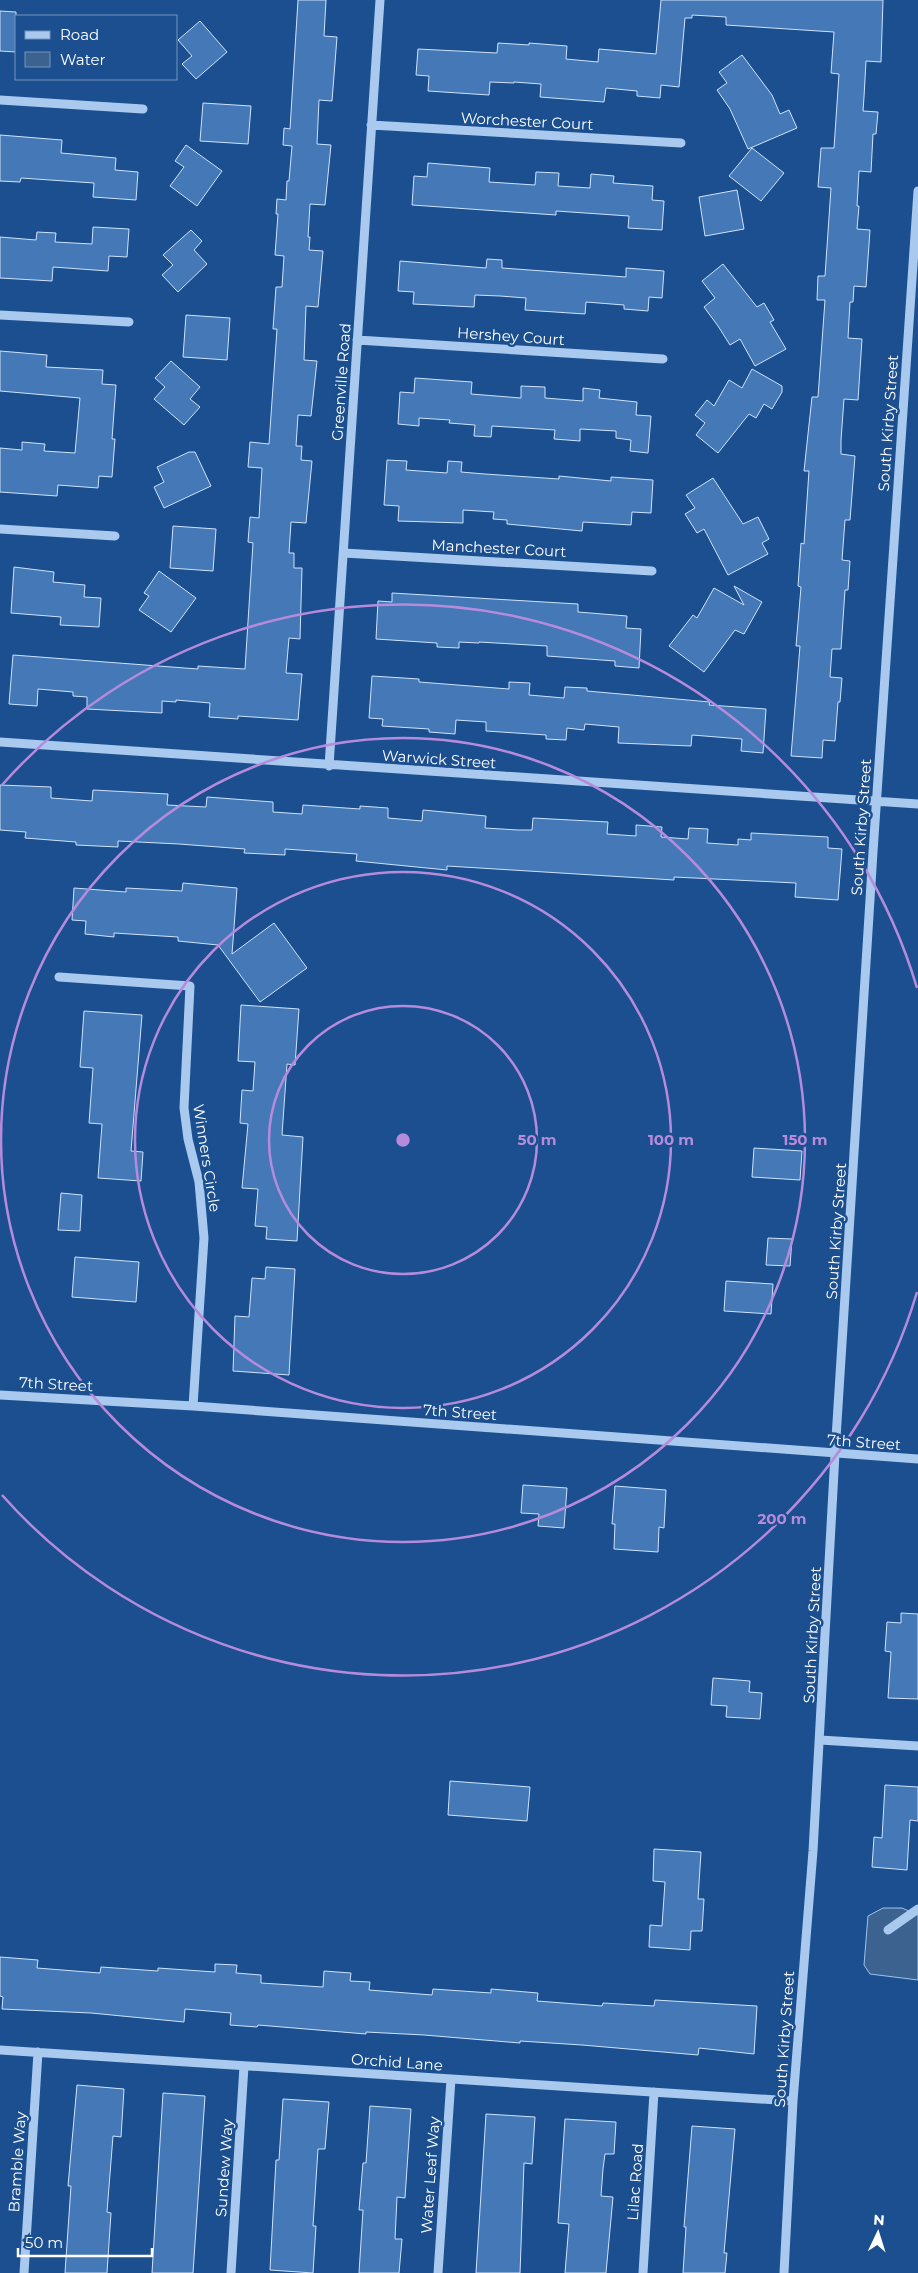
<svg xmlns="http://www.w3.org/2000/svg" width="918" height="2273" viewBox="0 0 918 2273" font-family="Montserrat,sans-serif">
<style>
.water{fill:#3c6290;stroke:#9cc4f0}
.building{fill:#4478b7;stroke:#cfe3fa}
.lines{fill:none;stroke-linecap:round;stroke-linejoin:round}
.minor{stroke:#a9c9ee;stroke-width:9}
.ring{fill:none;stroke:#b68bdc;stroke-width:2.5}
.labels{text-anchor:middle;dominant-baseline:central;stroke-width:5;stroke-linejoin:round;paint-order:stroke}
.street-label{font-size:15px;fill:#fff;stroke:#1b4f8f}
.centre{fill:#b68bdc;stroke:#1b4f8f;stroke-width:2.5}
.ring-label{font-size:15px;text-anchor:middle;font-weight:bold;fill:#b68bdc;stroke:#1b4f8f;stroke-width:5;stroke-linejoin:round;paint-order:stroke}
</style>
<rect width="100%" height="100%" fill="#1b4f8f"/>
<!-- water -->
<path class="water" d="M883,1908H902L918,1915V1980L870,1974L864,1965L868,1916Z"/>
<!-- building -->
<path class="building" d="M298,0H326L324,36L337,37L332,101L319,100L317,144L331,145L325,205L310,204L308,237H310L309,250L323,251L318,307L306,306L304,360L317,361L311,416L298,415L296,446H302L301,460L312,461L306,523L291,522L289,553H294V568H302L300,639L289,638L286,673L302,674L298,720L238,716V719L209,717L210,703L176,700V702L162,701V713L87,709V697L73,696V692L38,689L37,706L9,704L13,655L198,669V666L245,669L253,543L248,542L250,517L259,518L262,468L248,467L250,442L269,444L277,329H273L276,287H282L284,256L275,255L278,214H276L277,199L286,200L287,181H289L292,146L283,145L284,128L290,129Z
M661,0H883L881,62L866,61L864,97L863,111L878,112L876,134H873L871,172L859,171L857,206H859L857,229L870,230L866,287L854,286L853,302H850L848,338L862,339L858,400L844,399L841,440V454L855,456L850,520H845L842,560L850,561L848,590H845L841,649H832L830,677L842,678L840,702H838L835,741L823,740L822,758L791,756L800,646H796L801,587L798,586L801,543L804,544L809,471H804L812,397H818L825,300H817L818,276H825L831,188L818,187L821,148H834L839,74L831,73L834,32L726,25V17L692,15V18H685L679,87L661,85L660,98L637,96V91L606,88L604,102L540,97L541,84L514,82V83L490,82L489,95L428,91L429,76L416,75L418,49L497,53L498,43L529,45V43L567,46L566,59L598,62L599,49L656,54Z
M0,11L16,12V52L0,51Z
M200,21L227,52L196,79L182,64L192,56L178,40Z
M742,55L772,95L780,114L789,110L797,128L748,149L730,109L717,90L727,83L719,72Z
M203,103L251,106L248,144L200,141Z
M0,135L62,140L61,153L116,158L115,170L138,172L136,200L93,197L94,183L21,178L20,182L0,181Z
M186,145L222,171L197,206L170,186L184,167L175,161Z
M752,148L784,173L761,201L729,176Z
M428,163L490,168L489,182L535,185L536,172L559,173L558,186L590,188L591,174L614,176L613,183L653,186L652,200L664,201L662,230L628,228L629,216L556,211V215L412,205L414,176L427,177Z
M737,190L744,229L705,236L699,197Z
M93,227L129,229L127,257L109,256L108,271L53,267L52,281L0,278V237L36,240L37,232L56,233L55,242L92,244Z
M191,230L202,241L194,250L207,264L178,292L162,275L173,265L163,255Z
M487,259L502,260V268L626,277V268L664,271L662,298L649,297L648,311L624,309V305L586,302L585,314L525,310L526,298L500,296L475,295L474,307L413,304L414,292L398,291L400,261L486,268Z
M723,264L757,307L764,303L774,320L770,322L786,349L755,366L740,339L730,345L718,326L704,307L715,298L702,281Z
M186,315L230,318L227,360L183,357Z
M0,351L47,355L46,367L103,370L102,384L116,385L112,439H115L112,477L99,476L98,488L58,485L57,496L0,492V448L22,450V442L45,444L44,451L75,453L80,398L0,391Z
M171,361L200,387L190,399L200,407L184,425L154,399L165,387L155,378Z
M752,369L782,386V392L772,409L764,404L756,418L749,414L718,453L696,435L705,423L695,415L707,400L714,406L729,380L742,388Z
M415,378L472,382L471,394L521,398V386L545,387V398L583,401V388L600,390L599,398L637,402L636,415L651,416L648,453L630,451L631,440L616,438V431L580,429V441L554,439L555,430L492,426L491,437L474,436L475,425L449,423L450,420L419,418V426L398,424L400,392L414,393Z
M189,452H195L211,486L164,508L154,487L164,482L157,467Z
M387,460L407,461L406,470L447,473L448,461L462,462L461,472L485,474L559,479V476L611,481V477L653,480L651,513L632,512L631,525L583,522L582,531L507,524V520L493,519L494,512L463,510V523L398,521L399,506L384,505Z
M713,478L743,524L758,517L769,539L762,543L768,554L728,575L704,529L697,533L685,514L695,508L686,495Z
M173,526L216,529L213,571L170,568Z
M14,567L54,572L53,582L85,585L84,597L101,598L99,627L60,625L61,617L11,613Z
M159,571L196,598L171,632L139,610L149,596L144,593Z
M734,586L762,602L744,634L735,630L704,672L669,646L693,615L697,618L714,588L744,605Z
M392,593L578,604V612L627,616L626,628L641,629L639,668L615,666V661L547,656V646L479,642V643L459,642V648L437,647V643L376,639L378,601L392,602Z
M372,676L419,679V682L509,689V682L530,683L529,695L564,698L565,687L587,688V691L710,702L709,705L766,709L763,753L741,751L742,739L692,735L691,746L618,743L619,727L585,724L584,730L567,728L566,740L546,739V735L486,731V722L456,720L455,734L429,732V729L382,726L383,719L369,718Z
M0,785L51,787V798L92,801L93,790L168,794L167,805L206,807L207,797L273,802V812L302,814L303,805L360,809V806L388,808V818L422,821L423,810L486,816L485,828L518,830H532L533,818L608,822L607,834L636,836V825L662,827L661,837L688,839L689,828L708,829L707,843L738,845V839L751,840V833L828,837V848L842,849L838,900L795,897L796,883L674,877V880L447,866V870L356,861L357,854L285,849V855L244,853L245,849L179,844L118,841V847L76,845V842L25,838L26,832L0,830Z
M183,883L237,888L232,954L274,923L307,968L260,1002L218,945L178,941V937L114,933V937L85,934L86,921L72,920L74,888L126,892V888L182,891Z
M241,1005L299,1009L295,1065L287,1064L282,1135L303,1137L297,1241L266,1239L267,1227L255,1226L258,1189L242,1188L248,1124L240,1123L242,1090L253,1091L255,1062L238,1061Z
M84,1011L142,1015L131,1151L143,1152L141,1181L98,1178L102,1124L89,1123L93,1068L80,1067Z
M754,1148L802,1151L800,1180L752,1177Z
M61,1193L82,1195L80,1231L58,1230Z
M768,1238L792,1239L790,1266L766,1265Z
M75,1257L139,1262L136,1302L72,1297Z
M266,1267L295,1269L289,1375L233,1371L235,1316L249,1317L252,1278L265,1279Z
M726,1281L773,1284L771,1314L724,1311Z
M523,1485L567,1488L564,1528L538,1526L539,1514L521,1513Z
M615,1486L666,1490L664,1528L659,1527L658,1552L614,1549L615,1524H612Z
M901,1613L918,1614V1699L888,1698L891,1652L885,1651L887,1622L901,1623Z
M713,1678L750,1681L749,1692L762,1693L760,1719L726,1717L727,1706L711,1705Z
M450,1781L530,1787L527,1821L448,1815Z
M885,1785L918,1787V1821L910,1820L907,1870L872,1867L874,1837L882,1838Z
M654,1849L701,1852L698,1899H704L702,1931H691L690,1950L649,1947L650,1925L662,1926L665,1882L653,1881Z
M0,1957L38,1960L37,1968L100,1973L101,1967L158,1971V1968L215,1972V1964L237,1965L236,1973L261,1975V1983L323,1987L324,1971L351,1973L350,1981L370,1982L369,1990L432,1995L433,1989L491,1993V1989L538,1993L537,2001L602,2006L603,2003L654,2006L655,2000L757,2006L754,2054L699,2048L698,2055L582,2045L520,2041V2043L424,2035L366,2032V2034L258,2025L257,2027L230,2025L231,2013L185,2009L184,2022L91,2013L2,2009L3,1997L0,1996Z
M77,2085L124,2089L121,2137L113,2136L107,2212L111,2213L107,2273H65L71,2186H68Z
M163,2093L205,2096L193,2273H152Z
M283,2099L329,2102L325,2149H318L313,2226H316L313,2273L270,2270L276,2160H279Z
M370,2106L411,2109L405,2198L397,2197L395,2239H402L399,2273H359L363,2210H359L363,2163H366Z
M486,2114L535,2117L532,2164L524,2163L520,2273H476Z
M565,2119L616,2122L614,2154H605L603,2169L601,2196L613,2197L606,2273H565L569,2224L558,2223Z
M692,2126L735,2129L724,2253H727L725,2273H683L686,2227H684Z"/>
<g class="lines">
<!-- minor -->
<path class="minor" d="M0,100L143,109
M371,125L681,143
M0,315L129,322
M357,340L663,359
M0,529L115,536
M344,553L652,571
M0,742L918,804
M329,766L380,0
M59,977L190,986L184,1108L188,1139L199,1182L204,1238L193,1406
M0,1395L193,1406L918,1459
M820,1740L918,1746
M888,1930L918,1909
M0,2050L793,2101
M24,2273L38,2052
M231,2273L244,2066
M438,2273L451,2079
M643,2273L654,2092
M784,2273L793,2101L813,1851L835,1454L873,852L918,191"/>
</g>
<!-- distance rings -->
<g class="ring">
<circle cx="403" cy="1140" r="134"/>
<circle cx="403" cy="1140" r="268"/>
<circle cx="403" cy="1140" r="402"/>
<path d="M917 1292A536 536 0 0 1 2 1495M2 785A536 536 0 0 1 917 988"/>
</g>
<g class="labels">
<!-- street labels -->
<g class="street-label">
<text transform="translate(527 121) rotate(3)">Worchester Court</text>
<text transform="translate(511 336) rotate(4)">Hershey Court</text>
<text transform="translate(341 382) rotate(-86)">Greenville Road</text>
<text transform="translate(888 423) rotate(-86)">South Kirby Street</text>
<text transform="translate(499 548) rotate(3)">Manchester Court</text>
<text transform="translate(439 759) rotate(4)">Warwick Street</text>
<text transform="translate(861 827) rotate(-86)">South Kirby Street</text>
<text transform="translate(207 1158) rotate(81)">Winners Circle</text>
<text transform="translate(836 1231) rotate(-86)">South Kirby Street</text>
<text transform="translate(56 1384) rotate(3)">7th Street</text>
<text transform="translate(460 1412) rotate(4)">7th Street</text>
<text transform="translate(864 1442) rotate(4)">7th Street</text>
<text transform="translate(812 1635) rotate(-87)">South Kirby Street</text>
<text transform="translate(784 2039) rotate(-86)">South Kirby Street</text>
<text transform="translate(397 2062) rotate(4)">Orchid Lane</text>
<text transform="translate(17 2162) rotate(-86)">Bramble Way</text>
<text transform="translate(224 2168) rotate(-86)">Sundew Way</text>
<text transform="translate(430 2175) rotate(-86)">Water Leaf Way</text>
<text transform="translate(635 2182) rotate(-86)">Lilac Road</text>
</g>
</g>
<circle cx="403" cy="1140" r="8" class="centre"/>
<g class="ring-label">
<text x="537" y="1145">50 m</text>
<text x="671" y="1145">100 m</text>
<text x="805" y="1145">150 m</text>
<text x="782" y="1524">200 m</text>
</g>
<!-- legend -->
<rect x="15" y="15" width="162" height="65" fill="#1b4f8f" stroke="#7695bc"/>
<rect x="25" y="31" width="25" height="8" fill="#a9c9ee" stroke="#7695bc"/>
<text x="60" y="40" font-size="15" fill="#ffffff">Road</text>
<rect x="25" y="52" width="25" height="15" fill="#3c6290" stroke="#7695bc"/>
<text x="60" y="65" font-size="15" fill="#ffffff">Water</text>
<!-- north arrow -->
<g transform="translate(878 2233) rotate(4)" stroke="#1b4f8f" stroke-width="4" paint-order="stroke">
<path d="M0-4L9 19L0 12L-9 19Z" fill="#ffffff"/>
<text y="-8" font-size="14" font-weight="bold" text-anchor="middle" fill="#ffffff">N</text>
</g>
<!-- scale -->
<path d="M18 2248v8h134v-8" fill="none" stroke="#ffffff" stroke-width="2.5"/>
<text x="25" y="2248" font-size="15" fill="#ffffff" stroke="#1b4f8f" stroke-width="4" paint-order="stroke">50 m</text>
</svg>
